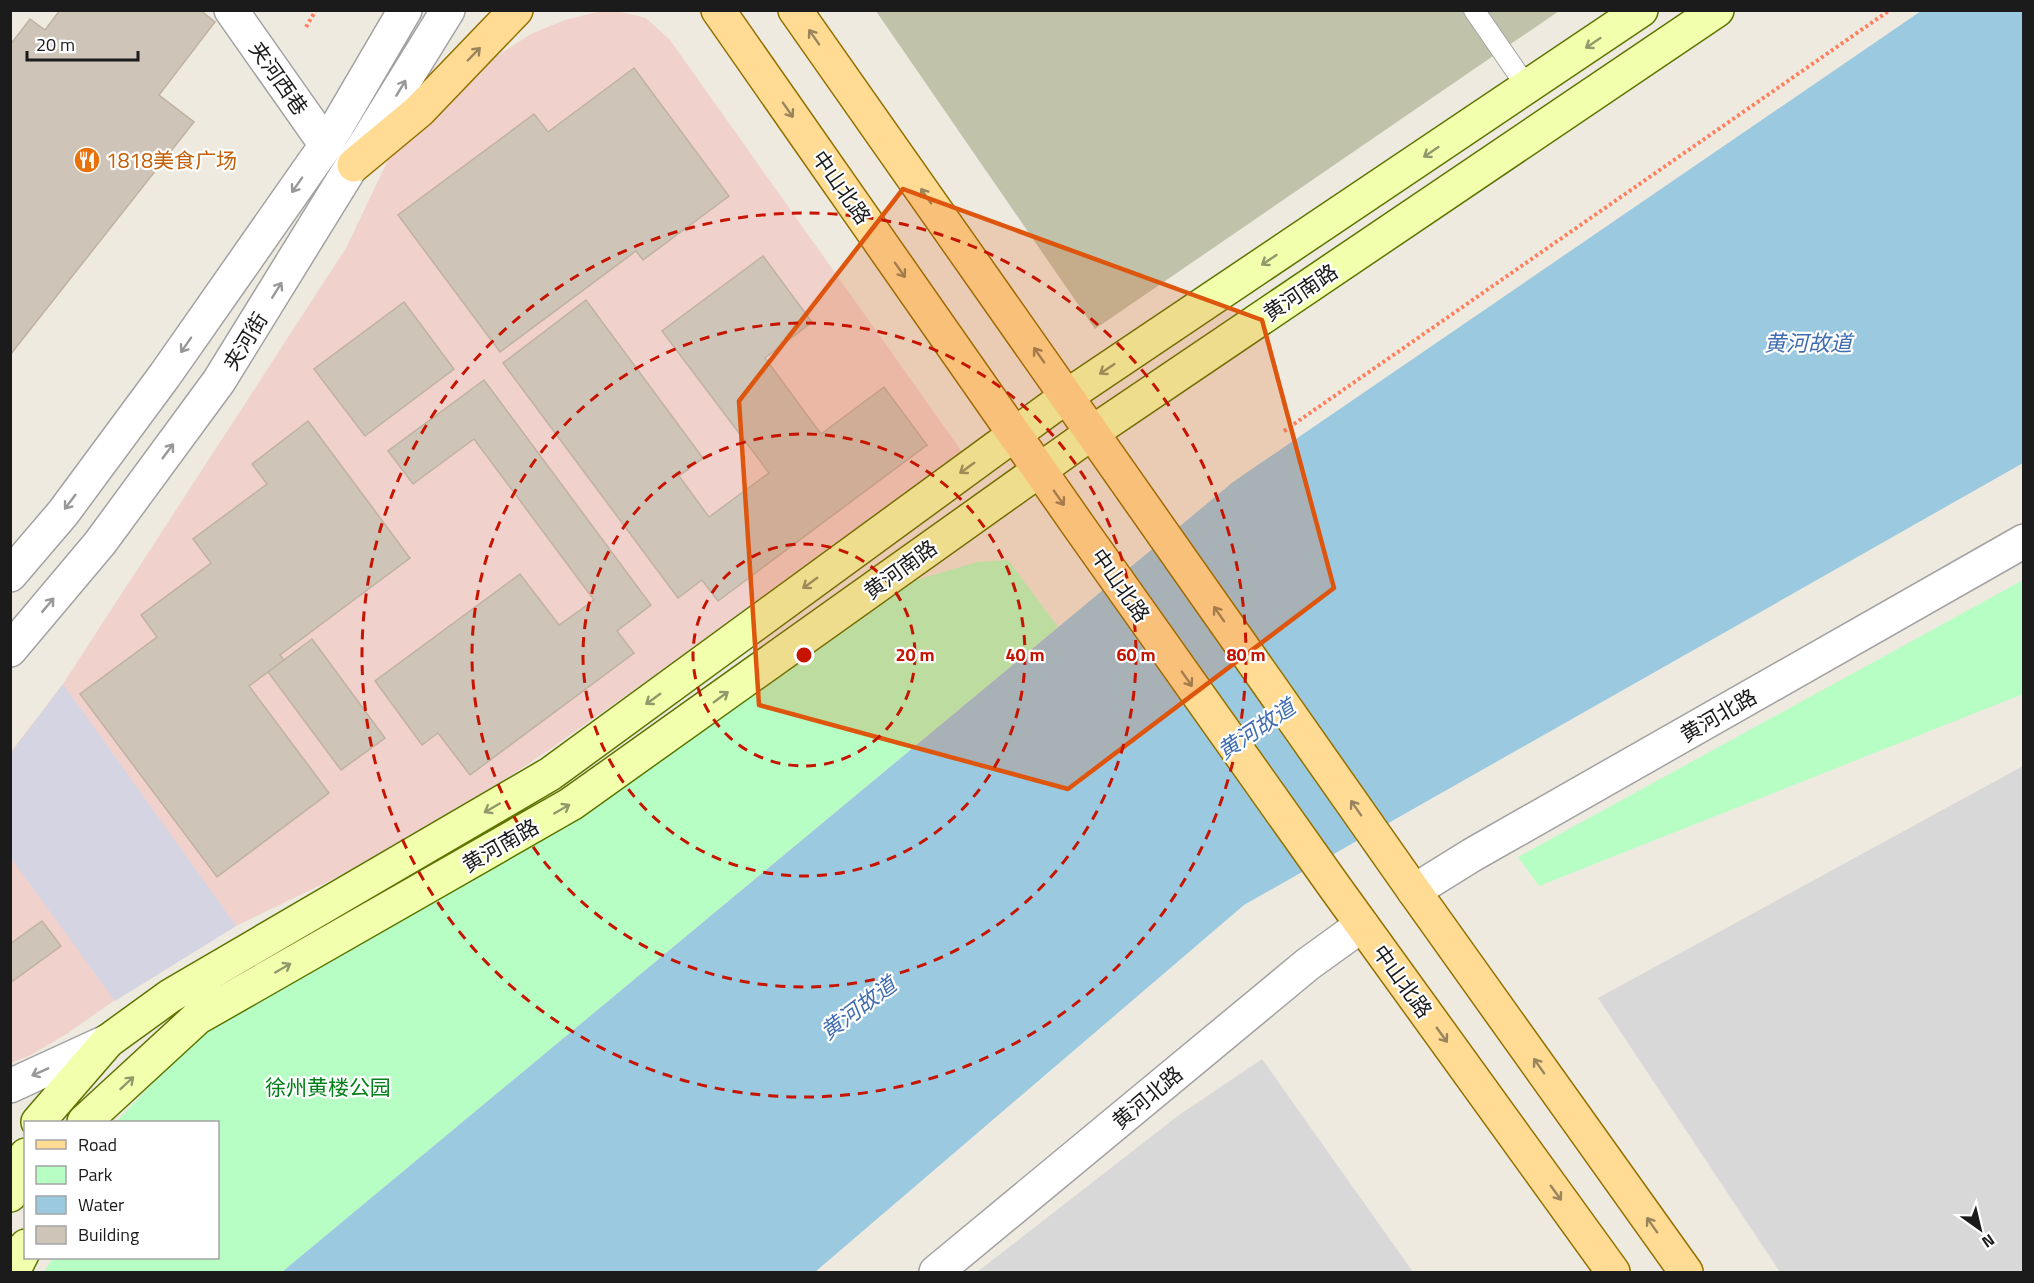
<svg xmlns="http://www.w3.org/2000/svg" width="2034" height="1283" viewBox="0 0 2034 1283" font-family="'Titillium Web','Noto Sans SC',sans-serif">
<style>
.residential{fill:#d9d8d8}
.commercial{fill:#f1d1cc}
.construction{fill:#c0c3aa}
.park{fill:#b6fec3}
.plaza{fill:#d5d4e3}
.water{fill:#9bc9e0}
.building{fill:#cec4b8;stroke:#c0b2a1;stroke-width:1.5}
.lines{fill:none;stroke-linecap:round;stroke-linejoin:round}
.service-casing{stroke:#a2a2a2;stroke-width:22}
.minor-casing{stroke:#a2a2a2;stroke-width:36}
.tertiary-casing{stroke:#a2a2a2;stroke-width:36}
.secondary-casing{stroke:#5c7400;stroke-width:36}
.primary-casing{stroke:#927100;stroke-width:36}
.path{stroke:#ff805f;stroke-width:4;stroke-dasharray:3 3;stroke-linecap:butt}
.service{stroke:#fff;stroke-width:20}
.minor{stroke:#fff;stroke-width:33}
.tertiary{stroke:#fff;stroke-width:33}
.secondary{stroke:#f2ffac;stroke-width:33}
.primary{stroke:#ffdb93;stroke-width:33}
.oneway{stroke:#98855d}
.oneway2{stroke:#91986b}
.oneway3{stroke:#989898}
.marked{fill:#de560d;fill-opacity:0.2;stroke:#de560d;stroke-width:4.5;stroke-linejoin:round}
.ring{fill:none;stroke:#c61400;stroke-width:3;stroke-dasharray:10 8}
.labels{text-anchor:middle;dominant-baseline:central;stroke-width:4.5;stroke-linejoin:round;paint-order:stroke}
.street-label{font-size:21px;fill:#1b1b1b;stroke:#fff}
.food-label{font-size:21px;fill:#c56008;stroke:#fff;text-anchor:start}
.park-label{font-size:21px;fill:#028019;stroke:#fff}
.water-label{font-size:22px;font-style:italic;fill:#416eb1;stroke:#fff}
.centre{fill:#c61400;stroke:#fff;stroke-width:3}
.ring-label{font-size:18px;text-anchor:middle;font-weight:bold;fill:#c61400;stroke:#fff;stroke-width:4.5;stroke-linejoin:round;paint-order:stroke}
</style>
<rect width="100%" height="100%" fill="#eeeadf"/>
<!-- residential -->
<path class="residential" d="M2023,766V1272H1780L1598,998Z
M1262,1059L1413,1272H977L1179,1115Z"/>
<!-- commercial -->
<path class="commercial" d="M597,12H621L646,18L670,40L965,456L546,752L416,839L236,926L115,1000L68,1033L31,1055L11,1063L10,753L63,684L346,248L388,160L458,81L531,34L565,20Z"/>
<!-- construction -->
<path class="construction" d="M876,11H1559L1095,329Z"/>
<!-- park -->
<path class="park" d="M1008,560L1058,627L282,1272H44L53,1258H218V1122H116L182,1052L232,1012L900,585L977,562Z
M2023,580V694L1539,886L1518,857Z"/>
<!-- plaza -->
<path class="plaza" d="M63,684L236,926L115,1001L11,858V753Z"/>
<!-- water -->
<path class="water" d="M1921,11H2023V463L1244,905L815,1272H282L1233,482Z"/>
<!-- building -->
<path class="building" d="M60,10H200L215,22L159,95L194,122L10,355V45L30,19L45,30Z
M634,68L729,196L643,260L636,251L500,352L398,215L534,114L548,132Z
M763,256L812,322L765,358L821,434L884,387L927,445L718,601L702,580L678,598L503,363L586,300L703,458L679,476L709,517L769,473L662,331Z
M404,302L454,369L365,436L314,369Z
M484,380L651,605L617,631L634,653L470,775L438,733L422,745L375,681L520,574L559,625L594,600L474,439L413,484L388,451Z
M308,421L410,558L280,655L284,660L249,686L329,793L217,877L80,694L157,637L141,615L211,563L193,539L267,484L252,464Z
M312,639L385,738L341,770L268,672Z
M42,921L61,946L10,983V944Z"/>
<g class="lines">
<defs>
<path id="service" d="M1474,10L1527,87"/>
<path id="minor" d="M231,10L326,145"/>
<path id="tertiary" d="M10,575L63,513L165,375L326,145L405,10
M10,650L100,543L219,381L448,10
M1414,891L1472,855L2024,541
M10,1086L108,1041
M936,1272L1308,964L1362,925"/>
<path id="secondary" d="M38,1122L108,1041L170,996L550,774L1067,396L1641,10
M84,1122L197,1018L571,804L1093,432L1717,10
M10,1195L26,1155
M13,1272L26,1246"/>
<path id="primary" d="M718,10L1080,528L1334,886L1613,1272
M795,10L1414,891L1686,1272
M354,165L419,111L516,10"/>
</defs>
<!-- service casing -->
<use href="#service" class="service-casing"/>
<!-- minor casing -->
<use href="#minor" class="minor-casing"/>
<!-- tertiary casing -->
<use href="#tertiary" class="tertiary-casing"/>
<!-- secondary casing -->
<use href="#secondary" class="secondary-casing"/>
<!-- primary casing -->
<use href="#primary" class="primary-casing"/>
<!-- path -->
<path class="path" d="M306,27L316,10
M1284,431L1890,10"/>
<!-- service -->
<use href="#service" class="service"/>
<!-- minor -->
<use href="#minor" class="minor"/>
<!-- tertiary -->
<use href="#tertiary" class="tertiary"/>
<!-- secondary -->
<use href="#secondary" class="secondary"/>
<!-- primary -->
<use href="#primary" class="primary"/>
</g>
<!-- one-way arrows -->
<defs><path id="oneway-shaft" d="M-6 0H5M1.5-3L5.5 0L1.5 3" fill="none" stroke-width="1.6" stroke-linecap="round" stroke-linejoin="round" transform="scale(1.5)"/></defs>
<g class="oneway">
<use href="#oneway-shaft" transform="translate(814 37) rotate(-125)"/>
<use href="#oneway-shaft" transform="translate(474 54) rotate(-46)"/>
<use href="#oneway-shaft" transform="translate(788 110) rotate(55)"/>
<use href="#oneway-shaft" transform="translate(926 196) rotate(-125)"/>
<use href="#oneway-shaft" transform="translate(900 270) rotate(55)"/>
<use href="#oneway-shaft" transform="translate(1039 355) rotate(-125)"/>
<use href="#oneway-shaft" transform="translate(1059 498) rotate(55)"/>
<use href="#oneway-shaft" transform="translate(1219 614) rotate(-125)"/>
<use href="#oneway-shaft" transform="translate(1187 679) rotate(55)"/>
<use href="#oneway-shaft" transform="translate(1356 808) rotate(-125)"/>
<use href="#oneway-shaft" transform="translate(1442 1035) rotate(54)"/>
<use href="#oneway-shaft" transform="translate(1539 1066) rotate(-125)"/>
<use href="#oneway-shaft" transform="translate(1556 1193) rotate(54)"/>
<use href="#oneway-shaft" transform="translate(1652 1225) rotate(-125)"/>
</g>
<g class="oneway2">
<use href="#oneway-shaft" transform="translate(1593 43) rotate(146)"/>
<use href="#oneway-shaft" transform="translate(1431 152) rotate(146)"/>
<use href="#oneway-shaft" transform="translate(1269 260) rotate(146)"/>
<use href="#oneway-shaft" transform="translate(1107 369) rotate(146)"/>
<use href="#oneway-shaft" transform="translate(967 468) rotate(144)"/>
<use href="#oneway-shaft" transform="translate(810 583) rotate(144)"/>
<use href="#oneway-shaft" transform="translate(721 697) rotate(-36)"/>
<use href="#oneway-shaft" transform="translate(653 699) rotate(144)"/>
<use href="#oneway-shaft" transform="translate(492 808) rotate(150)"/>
<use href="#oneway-shaft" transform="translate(562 809) rotate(-30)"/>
<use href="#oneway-shaft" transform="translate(283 968) rotate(-30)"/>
<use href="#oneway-shaft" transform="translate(127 1083) rotate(-43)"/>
</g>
<g class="oneway3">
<use href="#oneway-shaft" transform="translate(401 88) rotate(-59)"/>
<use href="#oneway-shaft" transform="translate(297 185) rotate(125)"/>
<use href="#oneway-shaft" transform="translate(277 290) rotate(-58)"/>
<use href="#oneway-shaft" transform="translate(186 345) rotate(125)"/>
<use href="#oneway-shaft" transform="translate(168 451) rotate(-53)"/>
<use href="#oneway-shaft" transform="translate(70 502) rotate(127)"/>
<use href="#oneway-shaft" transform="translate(48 605) rotate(-50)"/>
<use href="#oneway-shaft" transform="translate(40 1072) rotate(156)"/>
</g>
<!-- marked area -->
<path class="marked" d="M903,189L1262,320L1334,588L1068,789L759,705L739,401Z"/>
<!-- distance rings -->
<g class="ring">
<circle cx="804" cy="655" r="111"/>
<circle cx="804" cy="655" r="221"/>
<circle cx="804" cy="655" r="332"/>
<circle cx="804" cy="655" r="442"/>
</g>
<!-- icons -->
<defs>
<symbol id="restaurant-disc" viewBox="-11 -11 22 22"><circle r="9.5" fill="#e8710a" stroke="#fff"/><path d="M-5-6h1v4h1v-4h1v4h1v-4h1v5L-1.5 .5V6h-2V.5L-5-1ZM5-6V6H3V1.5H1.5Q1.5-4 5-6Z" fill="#fff"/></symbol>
</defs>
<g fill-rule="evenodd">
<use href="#restaurant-disc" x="72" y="145" width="30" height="30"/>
</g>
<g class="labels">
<!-- street labels -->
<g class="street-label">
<text transform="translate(279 78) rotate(55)">夹河西巷</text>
<text transform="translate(842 187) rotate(55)">中山北路</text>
<text transform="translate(1300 292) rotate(-34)">黄河南路</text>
<text transform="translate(245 341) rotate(-58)">夹河街</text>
<text transform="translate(900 569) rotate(-36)">黄河南路</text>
<text transform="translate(1121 585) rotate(55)">中山北路</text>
<text transform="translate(1718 715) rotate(-30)">黄河北路</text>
<text transform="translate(500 845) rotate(-30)">黄河南路</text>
<text transform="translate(1403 981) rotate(54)">中山北路</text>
<text transform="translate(1147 1097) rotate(-40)">黄河北路</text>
</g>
<!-- food labels -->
<g class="food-label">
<text x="106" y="160">1818美食广场</text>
</g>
<!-- park labels -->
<g class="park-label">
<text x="328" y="1087">徐州黄楼公园</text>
</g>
<!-- water labels -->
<g class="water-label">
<text x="1808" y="343">黄河故道</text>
<text transform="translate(1256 729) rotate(-34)">黄河故道</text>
<text transform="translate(858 1008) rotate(-37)">黄河故道</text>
</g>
</g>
<circle cx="804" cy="655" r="9" class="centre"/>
<g class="ring-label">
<text x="915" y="661">20 m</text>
<text x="1025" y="661">40 m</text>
<text x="1136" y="661">60 m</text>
<text x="1246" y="661">80 m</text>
</g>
<!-- border -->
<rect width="2034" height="1283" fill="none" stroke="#1b1b1b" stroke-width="24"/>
<!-- legend -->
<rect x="24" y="1121" width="195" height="138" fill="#ffffff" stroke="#a4a4a4" stroke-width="1.5"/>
<rect x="36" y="1140" width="30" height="9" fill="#ffdb93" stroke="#a4a4a4" stroke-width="1.5"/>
<text x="78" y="1151" font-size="18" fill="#1b1b1b">Road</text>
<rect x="36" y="1166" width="30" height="18" fill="#b6fec3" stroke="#a4a4a4" stroke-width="1.5"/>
<text x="78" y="1181" font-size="18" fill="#1b1b1b">Park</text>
<rect x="36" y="1196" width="30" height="18" fill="#9bc9e0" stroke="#a4a4a4" stroke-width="1.5"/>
<text x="78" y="1211" font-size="18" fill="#1b1b1b">Water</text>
<rect x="36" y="1226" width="30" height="18" fill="#cec4b8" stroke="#a4a4a4" stroke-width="1.5"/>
<text x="78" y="1241" font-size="18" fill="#1b1b1b">Building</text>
<!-- north arrow -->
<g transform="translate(1980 1229) rotate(146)" stroke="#ffffff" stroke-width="4.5" paint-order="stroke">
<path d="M0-4.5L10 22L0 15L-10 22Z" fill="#1b1b1b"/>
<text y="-9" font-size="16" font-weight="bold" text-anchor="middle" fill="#1b1b1b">N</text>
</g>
<!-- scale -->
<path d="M27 51v9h111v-9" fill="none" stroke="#1b1b1b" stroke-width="3"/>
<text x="36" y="51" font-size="18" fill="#1b1b1b" stroke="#ffffff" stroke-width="4.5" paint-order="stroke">20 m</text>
</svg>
